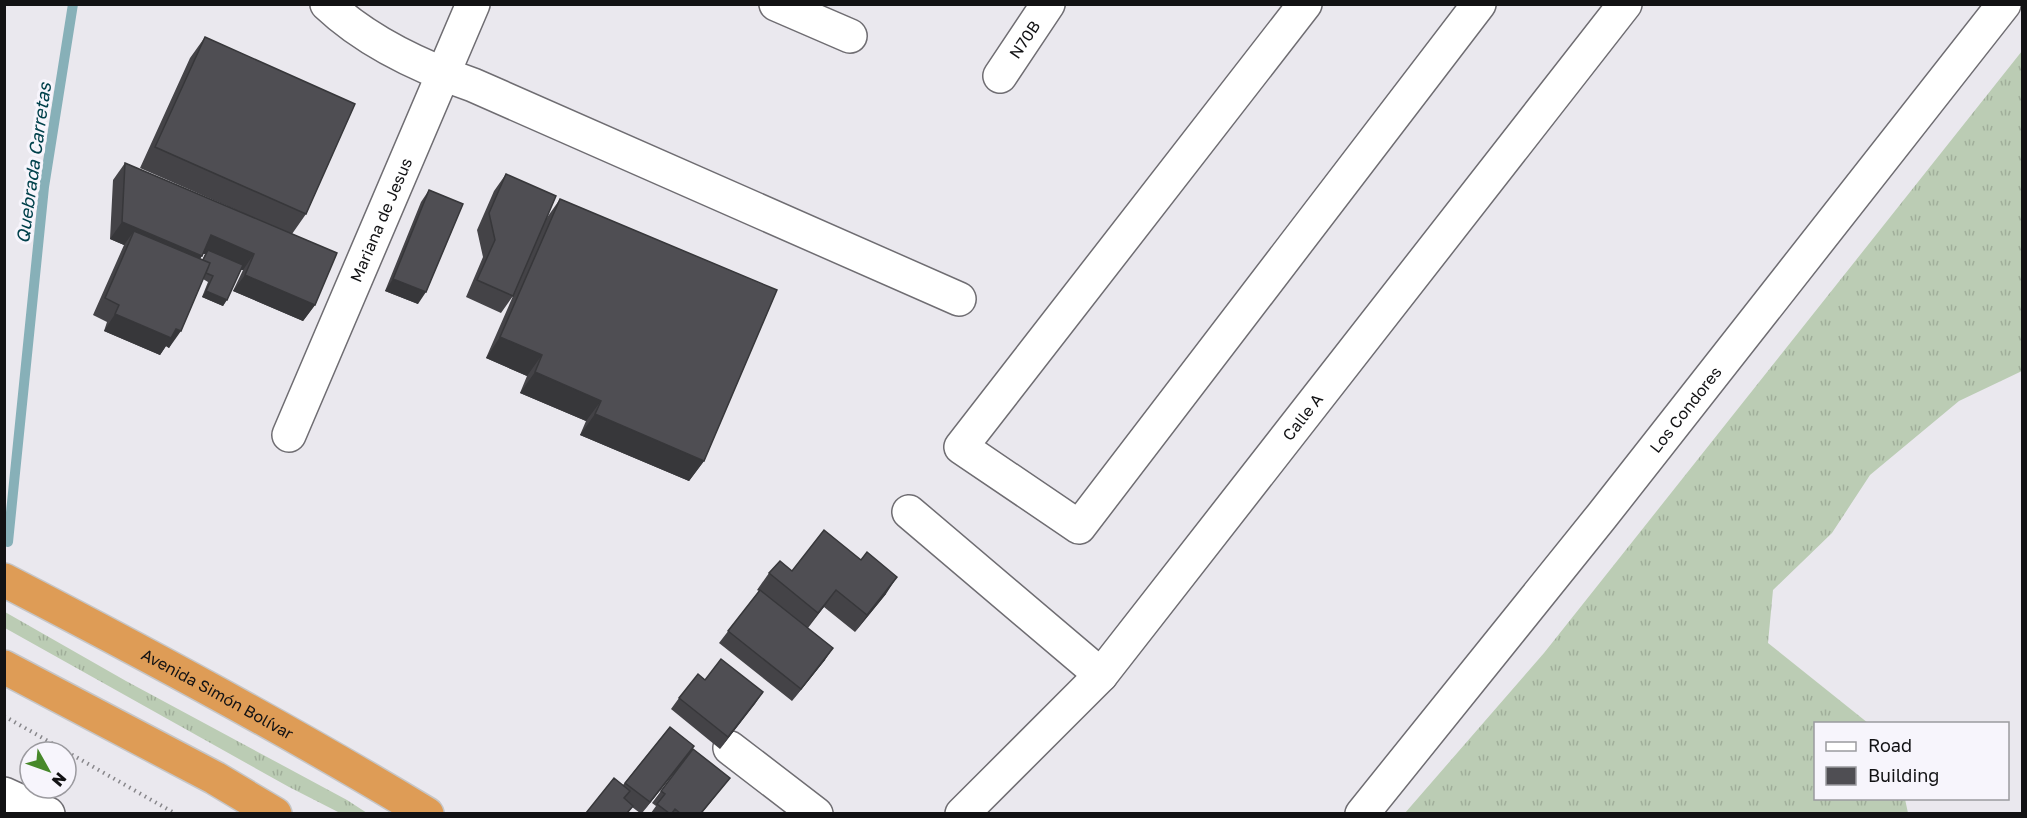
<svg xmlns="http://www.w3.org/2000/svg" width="2027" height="818" viewBox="0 0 2027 818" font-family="'Golos Text',sans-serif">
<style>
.grass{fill:url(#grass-tufts)}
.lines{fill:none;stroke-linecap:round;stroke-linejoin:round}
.stream{stroke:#87b0b8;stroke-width:10}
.minor-casing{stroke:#6f6d72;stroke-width:36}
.tertiary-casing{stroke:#6f6d72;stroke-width:36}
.trunk-casing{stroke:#c6c6c7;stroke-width:36}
.path{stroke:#88878b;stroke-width:4;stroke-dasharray:1.5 4.5;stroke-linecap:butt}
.minor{stroke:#fff;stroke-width:33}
.tertiary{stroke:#fff;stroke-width:33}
.trunk{stroke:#de9c56;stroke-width:33}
.wall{fill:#444347;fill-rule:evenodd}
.shaded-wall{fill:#37373a}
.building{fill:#4f4e53;stroke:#37373a;stroke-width:1.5}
.labels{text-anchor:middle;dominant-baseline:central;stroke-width:6;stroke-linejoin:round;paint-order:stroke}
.street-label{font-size:16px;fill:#121214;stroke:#f7f5fc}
.water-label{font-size:18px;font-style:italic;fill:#00414b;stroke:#f7f5fc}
</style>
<defs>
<pattern id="grass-tufts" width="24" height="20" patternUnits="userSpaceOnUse" patternTransform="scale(1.5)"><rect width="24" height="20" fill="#bbccb4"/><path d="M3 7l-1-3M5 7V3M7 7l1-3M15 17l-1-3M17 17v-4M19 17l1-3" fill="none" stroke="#a0ae9a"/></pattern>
</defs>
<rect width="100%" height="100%" fill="#eae8ee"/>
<!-- grass -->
<path class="grass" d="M2022,51V371L1959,401L1870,475L1832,533L1773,590L1768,643L1868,723L1816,724V798L1905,799L1908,813H1405L1544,653Z
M5,612L126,681L347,800L367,813H340L289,787L5,628Z"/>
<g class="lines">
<!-- stream -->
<path class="stream" d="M8,542L44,187L73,4"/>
<defs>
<g id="minor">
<path d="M327,4C367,42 421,67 473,85L959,299"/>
<path d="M776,4L850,36"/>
<path d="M1305,4L961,447L1079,527L1479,4"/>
<path id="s1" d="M1000,76L1048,4"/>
<path id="s2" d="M289,435L473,4"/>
<path d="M909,512L1101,675"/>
<path d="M730,748L816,814"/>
<path id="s3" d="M962,814L1101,675L1625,4"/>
<path id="s4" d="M1362,814L1601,517L2004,4"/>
</g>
<path id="tertiary" d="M4,794L48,814"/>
<g id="trunk">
<path id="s5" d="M4,580C147,654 289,730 427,814"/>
<path d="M4,667L215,778L275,814"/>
</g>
</defs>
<!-- minor casing -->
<use href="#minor" class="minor-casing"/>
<!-- tertiary casing -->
<use href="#tertiary" class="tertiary-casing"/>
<!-- trunk casing -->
<use href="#trunk" class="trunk-casing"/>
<!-- path -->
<path class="path" d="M4,716L176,814"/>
<!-- minor -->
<use href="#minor" class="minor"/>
<!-- tertiary -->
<use href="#tertiary" class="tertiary"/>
<!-- trunk -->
<use href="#trunk" class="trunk"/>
</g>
<!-- wall -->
<path class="wall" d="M205,37L306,214L292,234L315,305L303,321L233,291L243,270H241L223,306L202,297L208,282L203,279L169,348L166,346L160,355L104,331L107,322L93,315L124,245L110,239L113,180L125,163L250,216L140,168L190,58ZM203,254H205L202,260L200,259Z
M506,174L546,219L560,199L704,461L689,481L580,435L586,421L520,393L527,376L486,358L513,296L501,313L466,297L483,257L477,230L494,191Z
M429,190L418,304L385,291L421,202Z
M792,571L886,594L855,632L824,607L808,628L825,660L792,701L719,643L759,591L757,590L769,573Z
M705,680L763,692L720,749L671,709L679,698Z
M670,727L686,758L642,813H640L632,807L628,813H586L623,785Z
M730,778L702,813H651L656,806L652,803L661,791Z"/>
<!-- shaded-wall -->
<path class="shaded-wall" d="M122,222L202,256L190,273L134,231L124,245L110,239Z
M211,235L254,254L243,270L206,255L208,250L205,254L199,252Z
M245,275L315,305L303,321L233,291Z
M393,279L426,292L418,304L385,291Z
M206,291L227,300L223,306L202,297Z
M115,314L176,329L181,331L169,348L166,346L160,355L104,331Z
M500,337L542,355L527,376L486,358Z
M535,372L601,401L586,421L520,393Z
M595,414L704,461L689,481L580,435Z
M897,577L886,594L855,632L867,615Z
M836,590L824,607L806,629L818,613Z
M833,648L825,660L792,701L801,689Z
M763,692L755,704L720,749L728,737Z
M694,746L686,758L642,813L650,802Z"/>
<!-- building -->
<path class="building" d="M205,37L355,104L306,214L155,147Z
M125,163L337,253L315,305L245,275L254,254L211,235L202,256L122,222Z
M506,174L556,196L513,296L477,280L495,240L489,213Z
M429,190L463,204L426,292L393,279Z
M560,199L777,290L704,461L595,414L601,401L535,372L542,355L500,337Z
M134,231L210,263L181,331L176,329L171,338L115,314L119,305L105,298Z
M208,250L243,265L227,300L206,291L213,276L206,273L210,263L203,260Z
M824,530L861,560L867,552L897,577L867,615L836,590L818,613L769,573L780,561L792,571Z
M760,590L833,648L801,689L728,631Z
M721,659L763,692L728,737L679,698L698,674L705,680Z
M670,727L694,746L650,802L625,783Z
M693,749L730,778L701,813H680L675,809L672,813H669L657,804L665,794L661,791Z
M614,778L630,791L624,798L633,806L627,813H586Z"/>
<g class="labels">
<!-- street labels -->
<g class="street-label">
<text stroke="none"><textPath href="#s1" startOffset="44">N70B</textPath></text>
<text stroke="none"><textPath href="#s2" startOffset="234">Mariana de Jesus</textPath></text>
<text stroke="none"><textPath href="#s4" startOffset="518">Los Condores</textPath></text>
<text stroke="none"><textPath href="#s3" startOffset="524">Calle A</textPath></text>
<text stroke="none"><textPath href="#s5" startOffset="242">Avenida Simón Bolívar</textPath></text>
</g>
<!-- water labels -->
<g class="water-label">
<text transform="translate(33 163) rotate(-82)">Quebrada Carretas</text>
</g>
</g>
<!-- border -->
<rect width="2027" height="818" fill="none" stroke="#121214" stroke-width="12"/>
<!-- legend -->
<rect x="1814" y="722" width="195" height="78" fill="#f7f5fc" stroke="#9b9a9f" stroke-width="1.5"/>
<rect x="1826" y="742" width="30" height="9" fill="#ffffff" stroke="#9b9a9f" stroke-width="1.5"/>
<text x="1868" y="752" font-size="18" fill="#121214">Road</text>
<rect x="1826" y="767" width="30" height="18" fill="#4f4e53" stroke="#9b9a9f" stroke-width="1.5"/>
<text x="1868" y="782" font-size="18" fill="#121214">Building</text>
<!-- north arrow -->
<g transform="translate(48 770) rotate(130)"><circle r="28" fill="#f7f5fc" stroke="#9b9a9f" stroke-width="1.5"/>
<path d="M0-4.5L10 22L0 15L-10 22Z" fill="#47882a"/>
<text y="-9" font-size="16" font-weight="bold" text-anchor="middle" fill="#121214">N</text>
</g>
</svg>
